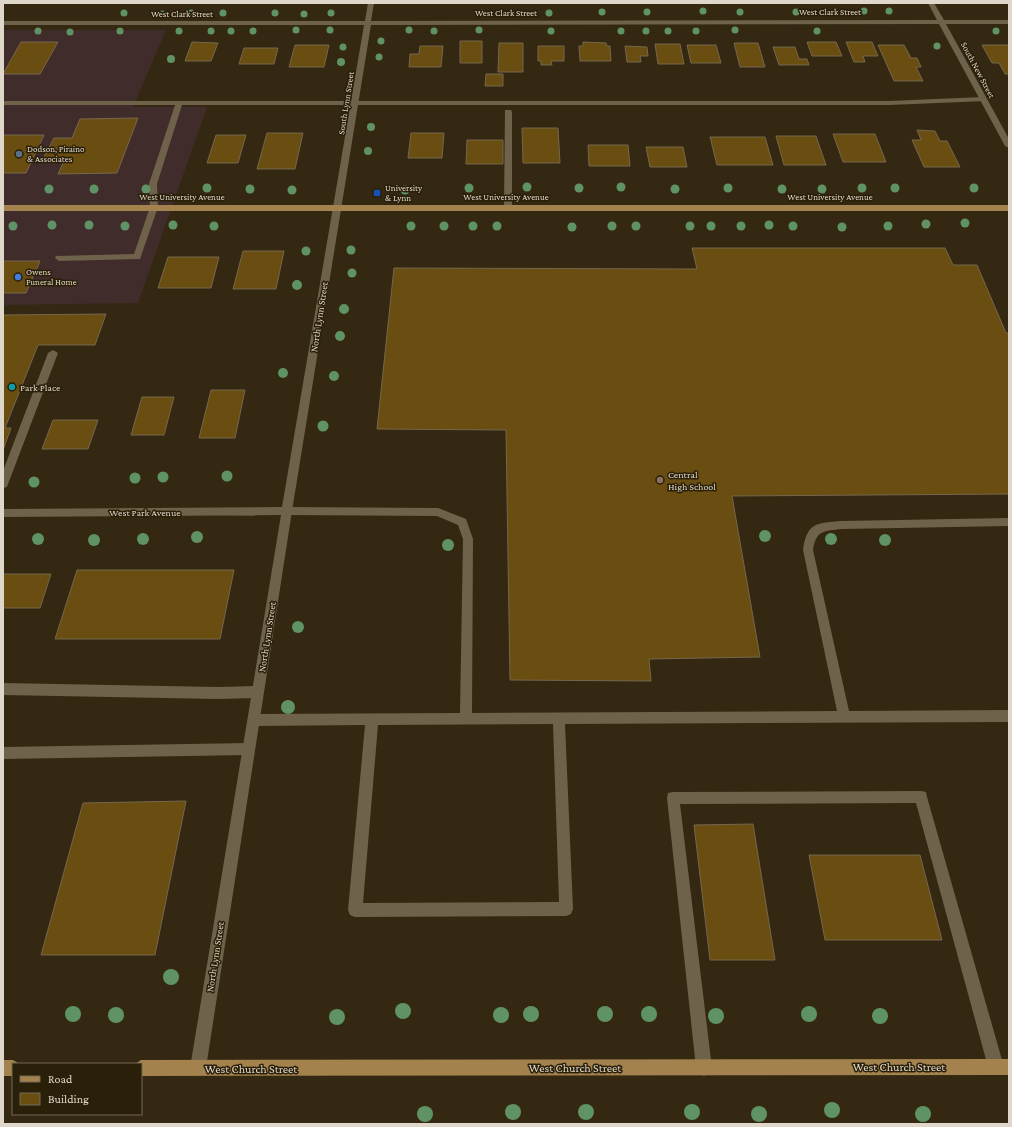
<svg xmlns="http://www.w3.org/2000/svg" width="1012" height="1127" viewBox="0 0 1012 1127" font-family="'Crimson Pro',serif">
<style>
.commercial{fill:#402c2a}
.building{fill:#6a4d10;stroke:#75674f}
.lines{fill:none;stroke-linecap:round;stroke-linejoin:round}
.service{fill:#6f624a;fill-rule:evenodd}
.minor{fill:#6f624a;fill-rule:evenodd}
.primary{fill:#a3824d;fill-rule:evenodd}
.tree{fill:#5f9365}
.service-dot{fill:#5c6f8a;stroke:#2a1f08;stroke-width:1.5}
.transit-dot{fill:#1a4fb4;stroke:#2a1f08;stroke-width:1.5}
.shop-dot{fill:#3f7fe0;stroke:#2a1f08;stroke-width:1.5}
.culture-dot{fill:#0f9aa8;stroke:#2a1f08;stroke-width:1.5}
.education-dot{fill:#8d6e63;stroke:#2a1f08;stroke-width:1.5}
.labels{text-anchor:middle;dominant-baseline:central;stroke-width:3;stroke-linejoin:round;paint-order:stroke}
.far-street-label{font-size:9px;fill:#dfd7ca;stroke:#2a1f08}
.far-poi-label{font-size:9px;fill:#dfd7ca;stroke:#2a1f08;text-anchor:start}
.street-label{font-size:10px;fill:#dfd7ca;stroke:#2a1f08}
.poi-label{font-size:10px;fill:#dfd7ca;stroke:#2a1f08;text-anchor:start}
.near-street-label{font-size:12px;fill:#dfd7ca;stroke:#2a1f08}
</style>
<rect width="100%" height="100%" fill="#342812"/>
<!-- commercial -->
<path class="commercial" d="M3,30H166L133,107H207L138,303L3,305Z"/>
<!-- building -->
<path class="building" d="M460,41H482V63H460Z
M21,42H58L40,74H3Z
M192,42L218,43L211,61H185Z
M583,42L606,43L607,46H610L611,61H580L579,46H583Z
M807,42H836L842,56H812Z
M846,42H872L878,56H863L865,62H854Z
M499,43H523V72H498Z
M734,43H758L765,67H740Z
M655,44H680L684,64H658Z
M295,45H329L324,67H289Z
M687,45H716L721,63H691Z
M878,45H904L911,58H917L921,67H916L923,81H894Z
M982,45H1009V74H1005L999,63H992Z
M420,46H443L441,67H409L410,54H419Z
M538,46H564V61H551L552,65H541V61H538Z
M625,46L647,47L648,56H640L641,62H627Z
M773,47H795L799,59H807L809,65H779Z
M244,48H278L274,64H239Z
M486,74H503V86H485Z
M138,118L117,173L58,174L65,159H43L54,138H72L80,119Z
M522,128H558L560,163H523Z
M917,130L935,131L940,141H947L960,167H924L912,140H921Z
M267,133H303L295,169H257Z
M411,133H444L442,158H408Z
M833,134H875L886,162H843Z
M3,135H44L26,173H3Z
M216,135H246L238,163H207Z
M776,136H816L826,165H784Z
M710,137H765L773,165H717Z
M467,140H503V164H466Z
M588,145H628L630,166H589Z
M646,147H683L687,167H650Z
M692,248H945L953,265H977L1006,333H1009V494L732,496L760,657L649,659L651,681L510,680L506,430L377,429L394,268L697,269Z
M243,251H284L276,289H233Z
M168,257H219L211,288H158Z
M3,261H40L26,293H3Z
M106,314L95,345H38L5,428H11L3,450V315Z
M211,390H245L235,438H199Z
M142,397H174L164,435H131Z
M53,420H98L88,449H42Z
M77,570H234L220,639H55Z
M3,574H51L40,608H3Z
M186,801L155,955H41L83,803Z
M753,824L775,960H710L694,825Z
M809,855H920L942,940H825Z"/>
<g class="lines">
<!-- service -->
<path class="service" d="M983,97H986V101L889,105H182L157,184L158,207L140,259L59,261L55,258L56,256L134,254L150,207L149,184L175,105H3V101H889Z
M505,110H511L512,112V207L508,210L504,207Z
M53,350L58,353L8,484L7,487L3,488V471L48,353Z
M287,507L438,508L466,519L473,539L472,713L837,711L803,550C807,522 817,523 842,521L1009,518V526L842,529C824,531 816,530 813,550L849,711L1009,710V722L565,724L573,909L571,914L566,916L355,917L350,915L348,910L365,725L254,726L250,724L248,720L250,716L254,714L460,713L463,539L458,525L437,516L287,515L283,514L282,511L283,508ZM553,724L559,902L363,903L378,725Z
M3,683L218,687L258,686L262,688L264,692L262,696L258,698L218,699L3,695Z
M249,743L253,745L255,749L253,753L249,755L3,759V747Z
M921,791L926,792L927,797L1004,1067L1001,1072L996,1075L991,1072L988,1067L916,803L680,804L712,1068L709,1073L704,1076L699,1073L696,1068L667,798L668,793L673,792Z"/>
<!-- minor -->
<path class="minor" d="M368,3H374L371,21L937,20L928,3H934L944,20H1009V24H946L1009,139V148L1005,146L939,24L371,25L292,511L206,1068L203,1073L198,1076L193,1073L190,1068L281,515L3,517V509L282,507L364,25H3V21H365Z"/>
<!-- primary -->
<path class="primary" d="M3,205H1009V211H3Z
M1009,1059V1075L141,1076V1064H135L141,1060Z
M3,1060H13L18,1063L19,1064H13V1076H3Z"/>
</g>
<!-- trees -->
<g class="tree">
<circle cx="703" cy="11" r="3.5"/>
<circle cx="864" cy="11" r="3.5"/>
<circle cx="889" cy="11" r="3.5"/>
<circle cx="602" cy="12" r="3.5"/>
<circle cx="647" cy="12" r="3.5"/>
<circle cx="740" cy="12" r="3.5"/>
<circle cx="796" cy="12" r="3.5"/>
<circle cx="124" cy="13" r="3.5"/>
<circle cx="191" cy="13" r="3.5"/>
<circle cx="223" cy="13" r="3.5"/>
<circle cx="275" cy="13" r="3.5"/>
<circle cx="331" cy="13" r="3.5"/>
<circle cx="482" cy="13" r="3.5"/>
<circle cx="549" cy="13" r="3.5"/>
<circle cx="162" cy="14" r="3.5"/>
<circle cx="304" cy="14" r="3.5"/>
<circle cx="296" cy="30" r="3.5"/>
<circle cx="330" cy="30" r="3.5"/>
<circle cx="409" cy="30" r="3.5"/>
<circle cx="479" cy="30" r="3.5"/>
<circle cx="735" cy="30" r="3.5"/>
<circle cx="38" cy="31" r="3.5"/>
<circle cx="120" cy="31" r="3.5"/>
<circle cx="179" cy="31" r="3.5"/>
<circle cx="211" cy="31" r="3.5"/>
<circle cx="231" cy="31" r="3.5"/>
<circle cx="253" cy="31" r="3.5"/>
<circle cx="434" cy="31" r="3.5"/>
<circle cx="551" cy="31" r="3.5"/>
<circle cx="621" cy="31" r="3.5"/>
<circle cx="646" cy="31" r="3.5"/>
<circle cx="668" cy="31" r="3.5"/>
<circle cx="696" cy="31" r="3.5"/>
<circle cx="817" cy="31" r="3.5"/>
<circle cx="996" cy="31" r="3.5"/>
<circle cx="70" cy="32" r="3.5"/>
<circle cx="381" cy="41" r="3.5"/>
<circle cx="937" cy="46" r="3.5"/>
<circle cx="343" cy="47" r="3.5"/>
<circle cx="379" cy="57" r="3.5"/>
<circle cx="171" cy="59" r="4"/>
<circle cx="341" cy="62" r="4"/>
<circle cx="371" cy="127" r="4"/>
<circle cx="368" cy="151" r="4"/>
<circle cx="527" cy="187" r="4.5"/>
<circle cx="621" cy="187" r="4.5"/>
<circle cx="207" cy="188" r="4.5"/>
<circle cx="469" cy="188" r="4.5"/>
<circle cx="579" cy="188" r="4.5"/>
<circle cx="728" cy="188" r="4.5"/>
<circle cx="862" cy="188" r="4.5"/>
<circle cx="895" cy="188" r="4.5"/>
<circle cx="974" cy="188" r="4.5"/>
<circle cx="49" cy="189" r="4.5"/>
<circle cx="94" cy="189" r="4.5"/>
<circle cx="146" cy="189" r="4.5"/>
<circle cx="250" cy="189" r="4.5"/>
<circle cx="675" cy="189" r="4.5"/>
<circle cx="782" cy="189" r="4.5"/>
<circle cx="822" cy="189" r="4.5"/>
<circle cx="292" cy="190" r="4.5"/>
<circle cx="405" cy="190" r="4.5"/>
<circle cx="965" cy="223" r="4.5"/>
<circle cx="926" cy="224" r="4.5"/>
<circle cx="52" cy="225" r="4.5"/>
<circle cx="89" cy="225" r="4.5"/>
<circle cx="173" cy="225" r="4.5"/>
<circle cx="769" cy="225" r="4.5"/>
<circle cx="13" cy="226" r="4.5"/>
<circle cx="125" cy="226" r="4.5"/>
<circle cx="214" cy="226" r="4.5"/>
<circle cx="411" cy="226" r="4.5"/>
<circle cx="444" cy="226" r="4.5"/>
<circle cx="473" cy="226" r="4.5"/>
<circle cx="497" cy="226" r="4.5"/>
<circle cx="612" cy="226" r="4.5"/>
<circle cx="636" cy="226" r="4.5"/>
<circle cx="690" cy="226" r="4.5"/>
<circle cx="711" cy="226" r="4.5"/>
<circle cx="741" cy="226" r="4.5"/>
<circle cx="793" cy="226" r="4.5"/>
<circle cx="888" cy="226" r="4.5"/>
<circle cx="572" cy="227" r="4.5"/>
<circle cx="842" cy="227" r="4.5"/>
<circle cx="351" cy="250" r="4.5"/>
<circle cx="306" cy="251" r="4.5"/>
<circle cx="352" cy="273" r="4.5"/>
<circle cx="297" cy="285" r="5"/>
<circle cx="344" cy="309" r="5"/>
<circle cx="340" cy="336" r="5"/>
<circle cx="283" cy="373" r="5"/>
<circle cx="334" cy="376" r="5"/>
<circle cx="323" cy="426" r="5.5"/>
<circle cx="227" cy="476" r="5.5"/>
<circle cx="163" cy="477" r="5.5"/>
<circle cx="135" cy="478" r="5.5"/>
<circle cx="34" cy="482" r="5.5"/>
<circle cx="765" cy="536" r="6"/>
<circle cx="197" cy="537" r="6"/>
<circle cx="38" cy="539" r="6"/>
<circle cx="143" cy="539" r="6"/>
<circle cx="831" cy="539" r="6"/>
<circle cx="94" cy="540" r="6"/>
<circle cx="885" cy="540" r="6"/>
<circle cx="448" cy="545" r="6"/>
<circle cx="298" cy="627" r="6"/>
<circle cx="288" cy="707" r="7"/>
<circle cx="171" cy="977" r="8"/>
<circle cx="403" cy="1011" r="8"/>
<circle cx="73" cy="1014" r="8"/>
<circle cx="531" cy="1014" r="8"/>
<circle cx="605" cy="1014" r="8"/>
<circle cx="649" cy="1014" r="8"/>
<circle cx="809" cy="1014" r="8"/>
<circle cx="116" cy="1015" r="8"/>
<circle cx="501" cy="1015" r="8"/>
<circle cx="716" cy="1016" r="8"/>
<circle cx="880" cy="1016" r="8"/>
<circle cx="337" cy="1017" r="8"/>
<circle cx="832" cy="1110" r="8"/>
<circle cx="513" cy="1112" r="8"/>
<circle cx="586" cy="1112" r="8"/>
<circle cx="692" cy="1112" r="8"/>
<circle cx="425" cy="1114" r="8"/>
<circle cx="759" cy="1114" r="8"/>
<circle cx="923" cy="1114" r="8"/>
</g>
<!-- markers -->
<circle class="service-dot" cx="19" cy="154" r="4"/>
<rect class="transit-dot" x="373" y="189" width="8" height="8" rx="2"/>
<circle class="shop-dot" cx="18" cy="277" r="4"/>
<circle class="culture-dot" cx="12" cy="387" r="4"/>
<circle class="education-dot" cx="660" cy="480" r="4"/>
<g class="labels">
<!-- far-street labels -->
<g class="far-street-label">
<text x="830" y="12">West Clark Street</text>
<text x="506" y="13">West Clark Street</text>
<text x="182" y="14">West Clark Street</text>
<text transform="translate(978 70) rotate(62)">South New Street</text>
<text transform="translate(346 103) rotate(-81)">South Lynn Street</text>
<text x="182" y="197">West University Avenue</text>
<text x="506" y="197">West University Avenue</text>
<text x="830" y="197">West University Avenue</text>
</g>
<!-- far-poi labels -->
<g class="far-poi-label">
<text x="27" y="149">Dodson, Piraino<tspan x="27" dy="10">&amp; Associates</tspan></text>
<text x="385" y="188">University<tspan x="385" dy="10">&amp; Lynn</tspan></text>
<text x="26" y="272">Owens<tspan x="26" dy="10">Funeral Home</tspan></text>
</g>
<!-- street labels -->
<g class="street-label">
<text transform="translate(319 317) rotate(-81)">North Lynn Street</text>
<text x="145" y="512">West Park Avenue</text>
<text transform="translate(267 637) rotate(-81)">North Lynn Street</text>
<text transform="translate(215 957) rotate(-81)">North Lynn Street</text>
</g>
<!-- poi labels -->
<g class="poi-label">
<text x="20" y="387">Park Place</text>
<text x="668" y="474">Central<tspan x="668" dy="12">High School</tspan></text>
</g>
<!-- near-street labels -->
<g class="near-street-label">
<text x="899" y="1067">West Church Street</text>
<text x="575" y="1068">West Church Street</text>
<text x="251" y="1069">West Church Street</text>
</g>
</g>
<!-- border -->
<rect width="1012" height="1127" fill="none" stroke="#dfd7ca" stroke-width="8"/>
<!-- legend -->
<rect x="12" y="1063" width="130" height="52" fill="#2a1f08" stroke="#726956"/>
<rect x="20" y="1076" width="20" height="6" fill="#a3824d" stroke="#726956"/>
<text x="48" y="1083" font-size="12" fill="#dfd7ca">Road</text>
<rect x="20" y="1093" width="20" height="12" fill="#6a4d10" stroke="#726956"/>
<text x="48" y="1103" font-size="12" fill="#dfd7ca">Building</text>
</svg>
